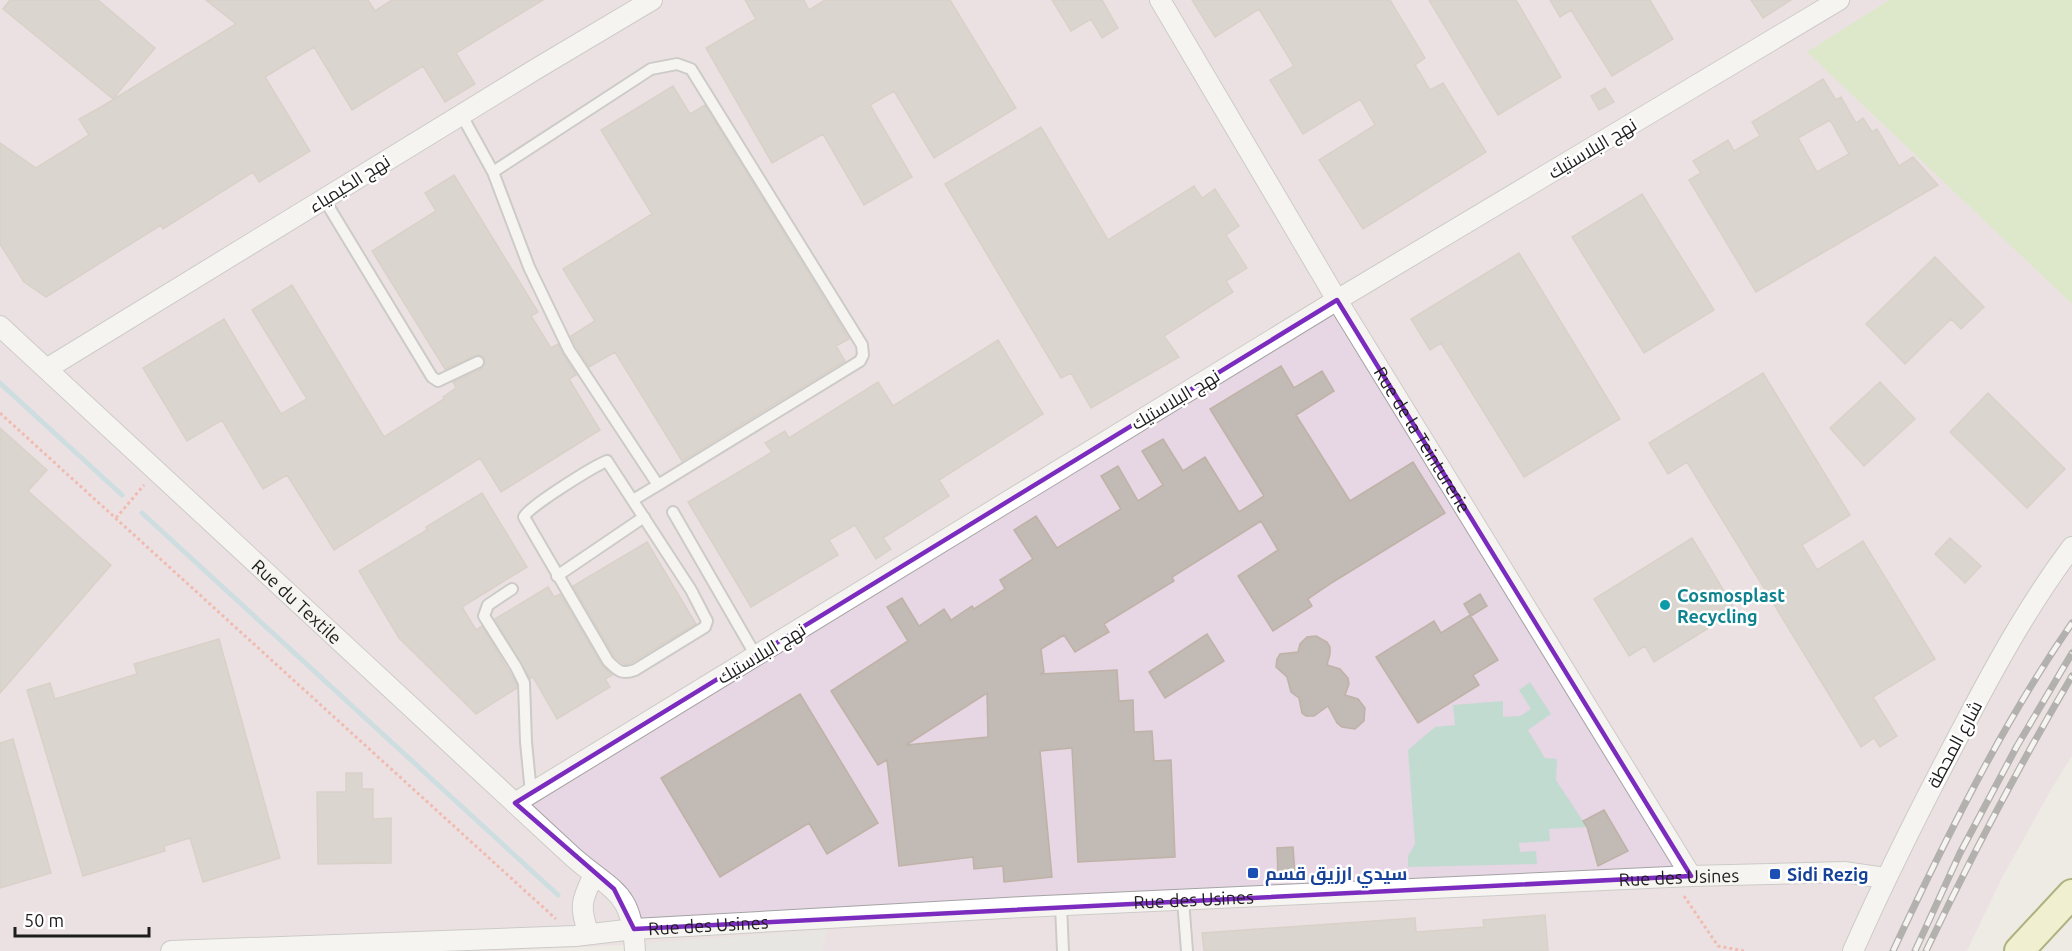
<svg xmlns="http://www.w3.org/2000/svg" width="2072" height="951" viewBox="0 0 2072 951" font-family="Ubuntu,Cairo,sans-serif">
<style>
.industrial{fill:#e7d6e3}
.grass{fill:#c7e5ad}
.wetland{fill:#c2dbd0}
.parking{fill:#e1e1e1}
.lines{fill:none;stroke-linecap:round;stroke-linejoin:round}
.stream{stroke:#a7cdd9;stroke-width:5}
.building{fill:#c2bab4;stroke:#bfb2a7;stroke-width:1.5;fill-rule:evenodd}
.lane-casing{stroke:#a4a4a4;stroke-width:14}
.street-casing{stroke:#a4a4a4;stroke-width:22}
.secondary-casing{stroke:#616e0b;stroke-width:32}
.path{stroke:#f18272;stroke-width:3;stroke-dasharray:3 3;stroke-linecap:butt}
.lane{stroke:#fff;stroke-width:10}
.street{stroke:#fff;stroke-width:20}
.secondary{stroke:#f1f5bb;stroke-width:28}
.rail-casing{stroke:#6b6b6b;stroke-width:7}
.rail{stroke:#fff;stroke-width:4.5;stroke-dasharray:14;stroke-linecap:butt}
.marked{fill:none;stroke:#7b2cbf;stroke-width:4.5;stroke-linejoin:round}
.culture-dot{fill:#0f9aa8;stroke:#fff;stroke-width:2}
.transit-dot{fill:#1a4fb4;stroke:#fff;stroke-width:2}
.labels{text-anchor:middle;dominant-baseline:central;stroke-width:5;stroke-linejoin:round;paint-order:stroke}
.street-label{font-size:18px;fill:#1d1d1d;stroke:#fff}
.culture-label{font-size:18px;font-weight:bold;fill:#0d838f;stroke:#fff;text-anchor:start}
.transit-label{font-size:18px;font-weight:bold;fill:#164399;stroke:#fff;text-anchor:start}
</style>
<rect width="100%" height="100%" fill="#eeebe4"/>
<!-- industrial -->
<path class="industrial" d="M0,0H2072V756L2051,790L2002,878L1967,951H629L623,945L503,951H0Z"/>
<!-- grass -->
<path class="grass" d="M1889,0H2072V304L1807,52Z"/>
<!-- wetland -->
<path class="wetland" d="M1530,682L1551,714L1528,730L1545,758L1557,759L1556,780L1587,827L1549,829L1550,841L1519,843L1520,852L1536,851L1537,864L1408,867V856L1415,844L1408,750L1435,727L1455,725L1453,705L1503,701V717L1520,716L1531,709L1519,690Z"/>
<!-- parking -->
<path class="parking" d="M827,930L822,951H629L623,945Z"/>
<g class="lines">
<!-- stream -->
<path class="stream" d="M0,383L122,495
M142,513L558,895"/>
</g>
<!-- building -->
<path class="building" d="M10,0H98L155,48L113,99L3,9Z
M206,0H368L375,11L392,0H543L456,53L475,84L445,102L423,66L352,110L314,47L265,77L310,151L259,182L253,172L163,229L161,225L46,297L24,282L0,244V143L36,168L89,135L79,119L101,107L236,24Z
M745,0H804L809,10L825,0H950L1016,108L934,158L894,91L870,105L912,177L864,205L823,134L772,163L706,48L756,19Z
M1052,0H1102L1118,28L1102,38L1091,19L1071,31Z
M1192,0H1390L1425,58L1415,65L1430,90L1443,83L1486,152L1363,229L1319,160L1375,125L1360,99L1303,134L1270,80L1294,66L1259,9L1215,37Z
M1429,0H1516L1561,77L1498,115Z
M1550,0H1650L1673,39L1612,76L1571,10L1560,17Z
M1751,0H1791L1763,18Z
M1823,79L1836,100L1841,97L1856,123L1863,118L1872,132L1877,129L1899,166L1913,157L1938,185L1756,292L1689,180L1701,173L1693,161L1728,140L1734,151L1760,136L1752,122ZM1830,120L1849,154L1817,172L1798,138Z
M673,86L690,114L705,105L849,339L836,346L845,361L682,461L615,352L589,367L576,346L571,336L595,321L563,269L652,214L601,130Z
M1605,88L1614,102L1599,110L1591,96Z
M1041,127L1108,240L1194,186L1202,198L1215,189L1239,226L1226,235L1247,268L1226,281L1233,292L1164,336L1179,357L1091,408L1071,373L1061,378L945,184Z
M454,175L538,312L531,316L551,348L558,344L576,375L569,379L600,430L501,492L480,458L334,550L287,475L263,489L222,420L187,441L143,368L224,319L281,414L307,399L252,310L292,285L384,437L444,399L443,397L456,388L453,382L481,369L485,363L483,356L478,355L445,369L372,251L436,211L425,193Z
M1642,194L1714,310L1644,353L1572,237Z
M1519,253L1620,419L1524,477L1441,343L1430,350L1411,319Z
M1935,257L1984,307L1961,329L1951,319L1905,364L1866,324Z
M998,340L1043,414L939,480L949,496L883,538L891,549L876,559L855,525L829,540L838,555L751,607L688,502L772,452L765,443L785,431L789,438L878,382L893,406Z
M1281,366L1294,388L1322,371L1334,391L1296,415L1350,501L1413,462L1445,513L1333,582L1308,599L1312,606L1273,631L1238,576L1278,550L1261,521L1172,577L1174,581L1104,624L1109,632L1075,652L1064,635L1041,649L1044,672L1040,674L1117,670L1119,701L1133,700L1134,732L1152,731L1154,761L1171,760L1175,857L1078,862L1072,748L1040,751L1052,877L1004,882L1003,866L974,869L973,857L899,866L887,760L878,765L831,691L908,641L887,607L902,598L919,626L944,609L951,620L972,606L974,609L1005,589L1000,580L1033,559L1014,530L1036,516L1057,548L1121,509L1101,476L1118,466L1138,501L1163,485L1142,451L1163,439L1183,471L1205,457L1239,512L1264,496L1210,409ZM987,693L988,737L906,745Z
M1763,373L1850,515L1802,545L1817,570L1863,541L1935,659L1873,697L1897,736L1880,747L1874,738L1861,747L1687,462L1668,474L1649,443Z
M1880,382L1915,419L1864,466L1830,428Z
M1988,393L2065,469L2027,508L1950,432Z
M0,428L47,470L28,491L111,565L0,693Z
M482,493L527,567L462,607L476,630L482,626L517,685V688L476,714L399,638L359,571L427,530L426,527Z
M1692,538L1736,611L1654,662L1645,646L1629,656L1594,599Z
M1950,538L1981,566L1965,583L1935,554Z
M647,542L696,624L629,664L625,665L614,656L573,586Z
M548,587L554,597L560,594L602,665L612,675L605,679L610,687L557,719L533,677L530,679L495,619Z
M1480,594L1487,606L1471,616L1464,604Z
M1470,615L1498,660L1473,675L1479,685L1418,723L1376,657L1434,621L1441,633Z
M1207,634L1224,661L1165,698L1149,672Z
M1316,636L1327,642L1330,647V654L1327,665L1340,669L1348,678L1349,684L1345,695L1358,699L1365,708L1364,721L1355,729L1342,727L1337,723L1328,706L1314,716H1306L1302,713L1299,698L1291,692L1287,677L1276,667L1277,659L1280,654L1298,652L1300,644L1307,637Z
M219,639L280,858L203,882L190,838L164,846L165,851L83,876L27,690L50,683L55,699L137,674L134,664Z
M800,694L878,823L827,854L809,823L720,877L661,778Z
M13,739L51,873L0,888V743Z
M346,773H362V789H373V819L391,818V863L318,864L317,792H346Z
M1604,810L1628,851L1598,866L1587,827L1583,821Z
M1293,847L1295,874L1278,875L1277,848Z
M1545,915L1548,951H1204L1202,933L1415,918L1416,932L1484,927L1483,920Z"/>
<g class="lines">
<defs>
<path id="lane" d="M461,114L493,172L529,267L569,350L658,485L860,361L863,355L862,345L691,69L677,64L651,69L493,172
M324,199L432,377L438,381L478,362
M607,461L691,590L707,621L705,627L635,670C622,675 618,671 608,661L524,517C528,507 594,466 607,461Z
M633,500L658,485
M673,512L756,656
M557,576L644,517
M512,589L488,605L484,616L516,667L524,683L526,742L531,793
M1183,900L1187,951
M1061,906L1063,951"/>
<g id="street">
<path id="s1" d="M1160,0L1337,300L1691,876"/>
<path id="s2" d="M0,326L573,857C614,893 632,890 635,951"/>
<path d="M48,368L536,69L652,0"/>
<path d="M515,803L1337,300L1839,0"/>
<path d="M589,934C579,908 581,900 594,875"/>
<path id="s3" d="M171,951L575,936L634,929L1023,907L1691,876L1844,872L1885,878"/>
<path d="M1853,951C1888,872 1927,795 1968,718C1999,659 2032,600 2072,547"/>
</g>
<path id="secondary" d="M2019,951L2072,894"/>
</defs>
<!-- lane casing -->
<use href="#lane" class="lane-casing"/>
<!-- street casing -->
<use href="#street" class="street-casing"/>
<!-- secondary casing -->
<use href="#secondary" class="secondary-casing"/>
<!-- path -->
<path class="path" d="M0,413L556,919
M116,518L144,485
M1684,896L1718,946L1744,951"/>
<!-- lane -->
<use href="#lane" class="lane"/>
<!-- street -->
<use href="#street" class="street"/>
<!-- secondary -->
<use href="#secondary" class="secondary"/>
<defs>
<path id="rail" d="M1893,951C1945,840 2002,724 2072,623
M1915,951L1960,853L2017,746L2072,653
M1926,951C1971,857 2019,766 2072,676"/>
</defs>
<!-- rail casing -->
<use href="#rail" class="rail-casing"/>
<!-- rail -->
<use href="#rail" class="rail"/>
</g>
<!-- marked area -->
<path d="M0 0H2072V951H0ZM1337,300L1691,876L634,929L614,889L515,803Z" fill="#eeebe4" fill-opacity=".55" fill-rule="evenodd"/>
<path class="marked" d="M1337,300L1691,876L634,929L614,889L515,803Z"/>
<!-- markers -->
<circle class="culture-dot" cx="1665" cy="605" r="6"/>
<g class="transit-dot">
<rect x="1247" y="867" width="12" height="12" rx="3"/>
<rect x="1769" y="868" width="12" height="12" rx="3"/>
</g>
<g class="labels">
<!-- street labels -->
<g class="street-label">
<text transform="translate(1592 148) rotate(-31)">نهج البلاستيك</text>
<text transform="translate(349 183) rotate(-32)">نهج الكيمياء</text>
<text transform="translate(1175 399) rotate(-31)">نهج البلاستيك</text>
<text stroke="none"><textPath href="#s1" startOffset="512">Rue de la Teinturerie</textPath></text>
<text stroke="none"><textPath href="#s2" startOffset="405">Rue du Textile</textPath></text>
<text transform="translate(761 653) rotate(-31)">نهج البلاستيك</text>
<text transform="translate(1954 744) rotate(-62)">شارع المحطة</text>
<text stroke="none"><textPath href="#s3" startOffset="1510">Rue des Usines</textPath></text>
<text stroke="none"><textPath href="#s3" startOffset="1024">Rue des Usines</textPath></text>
<text stroke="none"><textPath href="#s3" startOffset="538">Rue des Usines</textPath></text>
</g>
<!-- culture labels -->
<g class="culture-label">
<text x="1677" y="595">Cosmosplast<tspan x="1677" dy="21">Recycling</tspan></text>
</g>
<!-- transit labels -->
<g class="transit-label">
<text x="1265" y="873">سيدي ارزيق قسم</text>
<text x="1787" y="874">Sidi Rezig</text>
</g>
</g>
<!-- scale -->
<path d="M15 927v9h134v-9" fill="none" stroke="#1d1d1d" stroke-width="3"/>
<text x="24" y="927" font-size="18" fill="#1d1d1d" stroke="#ffffff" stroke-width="4.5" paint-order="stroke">50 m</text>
</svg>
